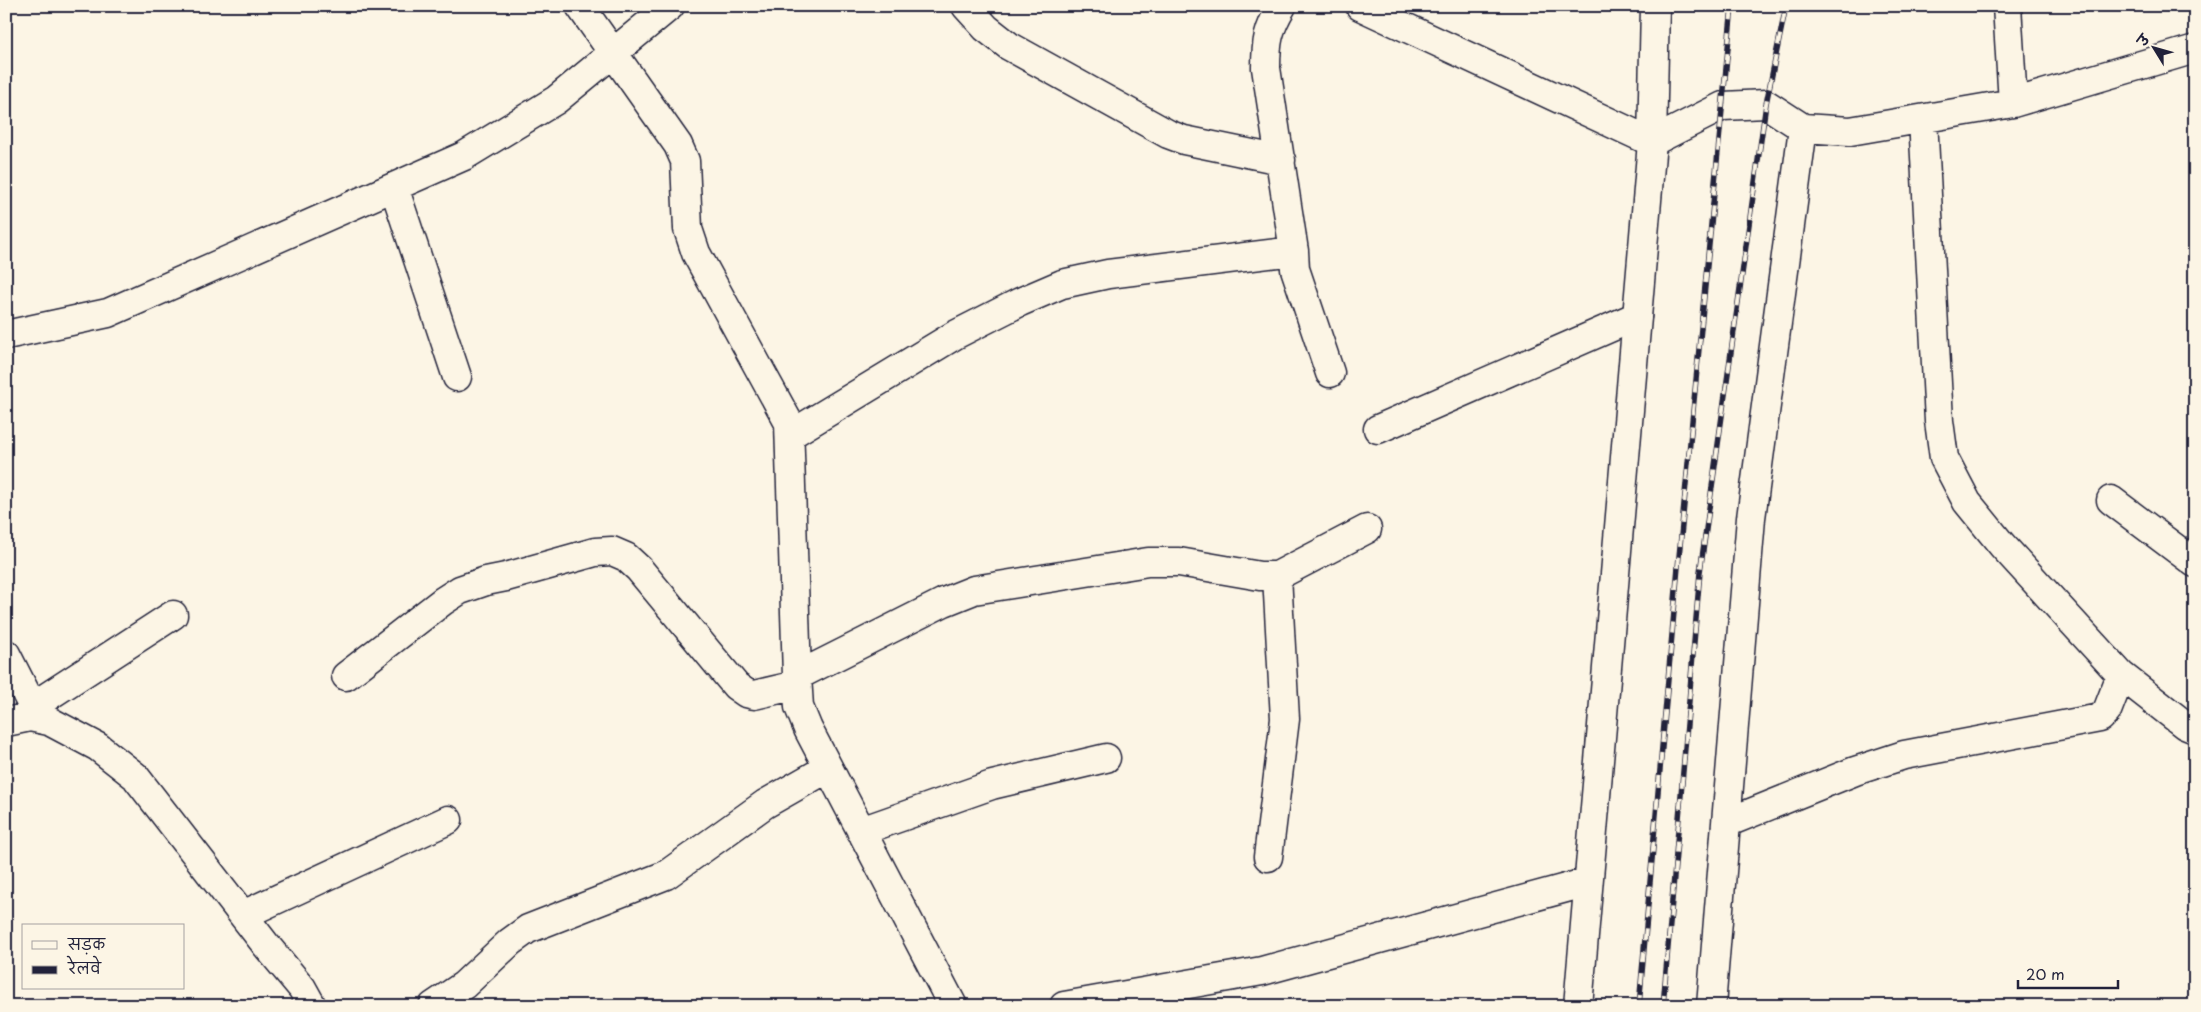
<svg xmlns="http://www.w3.org/2000/svg" width="2201" height="1012" viewBox="0 0 2201 1012" font-family="'Playpen Sans','Playpen Sans Deva',sans-serif">
<style>
.lines{fill:none;stroke-linecap:round;stroke-linejoin:round}
.minor-casing{stroke:#22223b;stroke-width:31}
.major-casing{stroke:#22223b;stroke-width:31}
.minor{stroke:#fcf5e5;stroke-width:28}
.major{stroke:#fcf5e5;stroke-width:28}
.rail-casing{stroke:#22223b;stroke-width:5.5}
.rail{stroke:#fcf5e5;stroke-width:4;stroke-dasharray:11;stroke-linecap:butt}
</style>
<rect width="100%" height="100%" fill="#fcf5e5"/>
<filter id="ink" filterUnits="userSpaceOnUse"><feTurbulence type="fractalNoise" baseFrequency=".02" numOctaves="2"/><feDisplacementMap in="SourceGraphic" scale="10" xChannelSelector="R" yChannelSelector="G"/><feConvolveMatrix kernelMatrix="1 2 1 2 8 2 1 2 1" color-interpolation-filters="sRGB"/></filter>
<g filter="url(#ink)">
<g class="lines">
<defs>
<path id="minor" d="M580,6L678,145L685,161L688,229L696,253L789,423L797,676L799,707L808,729L953,1006
M966,6L986,28L1009,46L1168,134L1184,140L1281,160
M1282,6C1268,30 1266,41 1266,68L1294,251L1295,269L1330,373
M1360,6L1652,142L1723,106L1766,104L1803,128L1850,131L2013,103L2195,49
M2007,6L2013,103
M1923,119L1939,421L1944,458L1967,502L2002,545L2121,675L2185,725L2195,729
M394,187L457,377
M6,335L108,313L464,156L556,100L670,6
M1378,429L1637,316
M790,435L955,335L1020,302L1062,284L1108,274L1294,251
M2111,500L2195,563
M6,654L39,719
M346,676L443,601L460,590L486,581L506,577L595,552L612,551L626,557L639,569L736,686L746,693L754,695L797,685
M797,676L944,602L974,590L1148,562H1179L1260,576H1277L1367,529
M33,706L173,615
M6,722L30,717L49,721L98,747L135,776L266,945L302,988L312,1006
M1726,823L1855,771L1904,755L2100,718L2107,711L2121,675
M861,831L992,785L1106,758
M1268,857L1285,719L1277,576
M243,915L448,820
M433,1006L464,985L510,942L528,929L666,875L765,804L828,768
M1064,1006L1262,971L1588,882
M1711,1006L1751,518L1803,128"/>
<path id="major" d="M1578,1006L1652,142L1655,6"/>
</defs>
<!-- minor casing -->
<use href="#minor" class="minor-casing"/>
<!-- major casing -->
<use href="#major" class="major-casing"/>
<!-- minor -->
<use href="#minor" class="minor"/>
<!-- major -->
<use href="#major" class="major"/>
<defs>
<path id="rail" d="M1639,1006L1678,567L1732,6
M1663,1006L1700,572L1766,104L1786,6"/>
</defs>
<!-- rail casing -->
<use href="#rail" class="rail-casing"/>
<!-- rail -->
<use href="#rail" class="rail"/>
</g>
</g>
<!-- margin -->
<rect width="2201" height="1012" fill="none" stroke="#fcf5e5" stroke-width="25"/>
<rect x="12" y="12" width="2176" height="987" fill="none" stroke="#22223b" stroke-width="2" filter="url(#ink)"/>
<!-- legend -->
<rect x="22" y="924" width="162" height="65" fill="#fcf5e5" stroke="#a5a1a1"/>
<rect x="32" y="941" width="25" height="8" fill="#fcf5e5" stroke="#a5a1a1"/>
<text x="68" y="950" font-size="15" fill="#22223b">सड़क</text>
<rect x="32" y="966" width="25" height="8" fill="#22223b" stroke="#a5a1a1"/>
<text x="68" y="974" font-size="15" fill="#22223b">रेलवे</text>
<!-- north arrow -->
<g transform="translate(2154 48) rotate(307)" stroke="#fcf5e5" stroke-width="4" paint-order="stroke">
<path d="M0-4L9 19L0 12L-9 19Z" fill="#22223b"/>
<text y="-8" font-size="14" font-weight="bold" text-anchor="middle" fill="#22223b">उ</text>
</g>
<!-- scale -->
<path d="M2018 980v8h100v-8" fill="none" stroke="#22223b" stroke-width="2.5"/>
<text x="2026" y="980" font-size="15" fill="#22223b" stroke="#fcf5e5" stroke-width="4" paint-order="stroke">20 m</text>
</svg>
